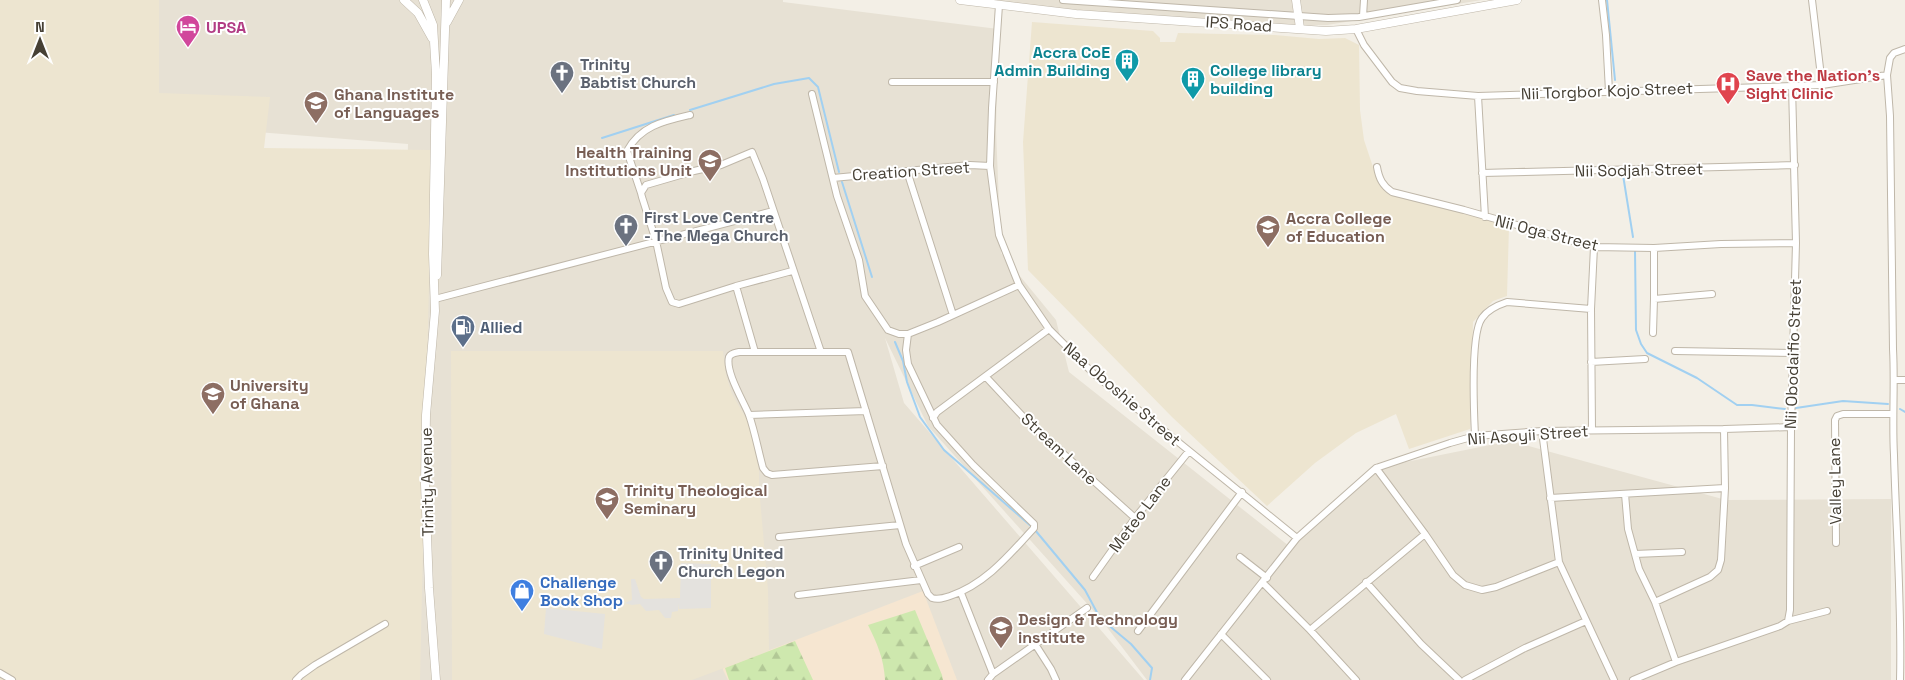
<svg xmlns="http://www.w3.org/2000/svg" width="1905" height="680" viewBox="0 0 1905 680" font-family="'Space Grotesk',sans-serif">
<style>
.residential{fill:#e7e1d4}
.commercial{fill:#f6e6d1}
.education{fill:#ede5d0}
.forest{fill:url(#forest-firs)}
.parking{fill:#e4e2de}
.lines{fill:none;stroke-linecap:round;stroke-linejoin:round}
.stream{stroke:#a1d0f1;stroke-width:2}
.minor-casing{stroke:#bfb7a9;stroke-width:8}
.tertiary-casing{stroke:#bfb7a9;stroke-width:9}
.minor{stroke:#fff;stroke-width:6}
.tertiary{stroke:#fff;stroke-width:8}
.labels{text-anchor:middle;dominant-baseline:central;stroke-width:4;stroke-linejoin:round;paint-order:stroke}
.street-label{font-size:16px;fill:#464035;stroke:#fff}
.hotel-label{font-size:16px;font-weight:bold;fill:#b23c85;stroke:#fff;text-anchor:start}
.culture-label{font-size:16px;font-weight:bold;fill:#0d838f;stroke:#fff;text-anchor:end}
.worship-label{font-size:16px;font-weight:bold;fill:#5b616d;stroke:#fff;text-anchor:start}
.health-label{font-size:16px;font-weight:bold;fill:#be3a42;stroke:#fff;text-anchor:start}
.education-label{font-size:16px;font-weight:bold;fill:#785e54;stroke:#fff;text-anchor:start}
.service-label{font-size:16px;font-weight:bold;fill:#4e5e75;stroke:#fff;text-anchor:start}
.shop-label{font-size:16px;font-weight:bold;fill:#366cbe;stroke:#fff;text-anchor:start}
</style>
<defs>
<pattern id="forest-firs" width="22" height="20" patternUnits="userSpaceOnUse" patternTransform="scale(1.25)"><rect width="22" height="20" fill="#cee8ae"/><path d="M5 1l3.5 6h-7zM16 11l3.5 6h-7z" fill="#b2c896"/></pattern>
</defs>
<rect width="100%" height="100%" fill="#f3efe6"/>
<!-- residential -->
<path class="residential" d="M133,0H783V2L998,29L996,130L1001,253L1056,320L1069,372L1289,546L1376,468L1510,441L1726,500L1891,499V680H1147L1100,618L928,426L885,338L904,403L1144,680H394L408,144L246,131L130,106Z
M988,0H1482L1327,25L1279,26L1055,8Z"/>
<!-- commercial -->
<path class="commercial" d="M923,591L957,680H728L723,670V668Z"/>
<!-- education -->
<path class="education" d="M0,0H159V93L270,97L264,148L432,150L420,680H0Z
M1032,22L1153,31L1160,38V42H1175L1178,33L1275,35L1319,39L1345,38L1359,45L1360,110L1364,140L1378,182L1385,191L1509,226L1507,296L1493,301L1473,322L1470,429L1409,449L1396,414L1356,433L1315,463L1267,506L1172,417L1028,270L1023,142Z
M451,351H723L726,375L732,394L750,425L759,471V487L768,590L769,651L692,680H452Z"/>
<!-- forest -->
<path class="forest" d="M915,610L942,675L943,680H885C884,659 877,643 868,625Z
M795,641L813,680H729L725,668Z"/>
<!-- parking -->
<path class="parking" d="M681,563L711,564V608L679,609V603L678,611L672,612L671,618H665L659,610L646,611L640,604L632,605L625,603L632,600L631,579H635L641,597L644,599L680,598Z
M546,608L605,614L602,649L544,634Z"/>
<g class="lines">
<!-- stream -->
<path class="stream" d="M1607,0L1615,80
M690,110L774,84L809,78L818,87L839,172
M602,138L674,115
M1623,175L1633,237
M842,182L872,277
M1635,251L1636,330L1641,344L1647,353L1697,378L1737,405H1752L1785,409
M895,342L903,361L907,382L920,417L944,450L1032,527
M1796,408L1843,401L1888,404
M1900,409L1905,412
M1035,530L1085,590L1100,618L1131,644L1152,668L1150,680"/>
<defs>
<path id="minor" d="M1063,0L1328,18L1359,17L1457,0
M1602,0L1606,35L1609,91
M1812,0L1822,85
M999,5L992,108L990,166L999,235L1019,285L1049,329L1094,374L1297,538
M1363,16L1364,0
M1356,29L1364,45L1392,82L1400,88L1417,91L1478,96L1792,86L1822,85L1887,75
M892,82H994
M812,94L837,196L859,260L865,296L888,330L899,334H908L938,322L1019,285
M1478,96L1485,217
M1377,167C1379,179 1383,186 1392,192L1464,210L1594,247L1654,248L1721,244L1796,243
M907,171L953,315
M1482,173L1795,165
M833,178L970,165L990,166
M641,193L627,151C640,126 664,121 690,115
M1654,248V299L1712,294
M792,271L736,286L679,304L672,302L666,288L656,241L642,197L641,193L646,185L694,171L721,165L752,152L763,179L821,352
M736,286L755,352
M435,299L773,211
M1653,333L1654,299
M1675,351L1794,353
M1591,362L1645,359
M986,377L1028,422L1135,518
M1895,380H1905
M749,415L866,411
M933,418L937,412L1049,329
M1592,430L1591,309L1594,247
M1542,431L1559,562L1614,680
M1475,436C1474,414 1470,334 1482,318C1488,309 1498,305 1507,302L1591,309
M883,466L772,475L767,473L763,468C758,450 755,432 749,415C744,402 725,372 729,357C731,353 735,353 739,352H848L906,544L928,594L932,598C938,600 944,598 950,596C986,584 1010,554 1034,528V524L973,465L937,425L908,364L906,350L908,334
M1376,468L1425,534L1453,575L1465,585L1482,590L1496,587L1559,562
M1625,494L1628,529L1639,569L1655,602L1676,662
M1550,498L1725,488
M779,537L900,525
M1836,543L1835,420L1837,416L1843,414H1893
M1635,554L1682,552
M1240,557L1267,578
M914,566L959,547
M1093,577L1135,518L1189,451
M1366,582L1421,644L1459,680
M1263,583L1310,630L1356,680
M961,593L993,674
M798,595L921,580
M1655,602L1710,577L1718,570L1721,560L1725,488L1724,429
M1788,621L1790,610L1791,427L1796,243L1792,86
M1310,630L1425,534
M1138,631L1242,492
M1221,634L1267,680
M1035,644L1051,669L1056,680
M0,673L12,680
M296,680L301,675L315,665L385,624
M988,680L993,674L1087,608
M1185,680L1297,538L1376,468L1450,443L1475,436L1542,431L1724,429L1791,427
M1465,680L1525,648L1586,621
M1633,680L1676,662L1780,626L1788,621L1827,611
M1900,680C1902,605 1896,530 1894,455C1892,420 1895,384 1893,349L1890,116L1887,75L1890,58L1894,53L1905,49"/>
<path id="tertiary" d="M404,0L418,13L432,38
M423,0L433,25L436,74L433,254L435,311L426,415L425,484L429,588L436,680
M960,0L1076,14L1326,31L1356,29L1517,0
M1296,0L1300,28
M447,22L459,0
M437,275L446,0"/>
</defs>
<!-- minor casing -->
<use href="#minor" class="minor-casing"/>
<!-- tertiary casing -->
<use href="#tertiary" class="tertiary-casing"/>
<!-- minor -->
<use href="#minor" class="minor"/>
<!-- tertiary -->
<use href="#tertiary" class="tertiary"/>
</g>
<!-- icons -->
<defs>
<symbol id="hotel-pin" viewBox="-11 -11 22 30"><path d="M0 17L-7.5 6A9.5 9.5 0 1 1 7.5 6Z" fill="#d1479c" stroke="#fff"/><path d="M-6-4.5h1.5V1H6V5H4.5V3h-9V5H-6ZM-4 0a1.8 1.8 0 1 1 3.6 0ZM.5 0V-2.5h3Q6-2.5 6 0Z" fill="#fff"/></symbol>
<symbol id="building-pin" viewBox="-11 -11 22 30"><path d="M0 17L-7.5 6A9.5 9.5 0 1 1 7.5 6Z" fill="#0f9aa8" stroke="#fff"/><path d="M-4-6H4V6H1V3H-1V6H-4ZM-2.5-4.3h1.7v1.8h-1.7ZM.8-4.3h1.7v1.8H.8ZM-2.5-1h1.7V.8h-1.7ZM.8-1h1.7V.8H.8Z" fill="#fff"/></symbol>
<symbol id="church-pin" viewBox="-11 -11 22 30"><path d="M0 17L-7.5 6A9.5 9.5 0 1 1 7.5 6Z" fill="#6b7280" stroke="#fff"/><path d="M-1.2-6h2.4v3.5h3.3v2.4h-3.3V6h-2.4V-.1h-3.3v-2.4h3.3Z" fill="#fff"/></symbol>
<symbol id="hospital-pin" viewBox="-11 -11 22 30"><path d="M0 17L-7.5 6A9.5 9.5 0 1 1 7.5 6Z" fill="#e0444e" stroke="#fff"/><path d="M-5-5h3v3.5h4V-5h3V5h-3V1.5h-4V5h-3Z" fill="#fff"/></symbol>
<symbol id="school-pin" viewBox="-11 -11 22 30"><path d="M0 17L-7.5 6A9.5 9.5 0 1 1 7.5 6Z" fill="#8d6e63" stroke="#fff"/><path d="M0-5L7-2L0 1L-7-2ZM-4 1L0 2.5L4 1V4Q0 6-4 4Z" fill="#fff"/></symbol>
<symbol id="university-pin" viewBox="-11 -11 22 30"><path d="M0 17L-7.5 6A9.5 9.5 0 1 1 7.5 6Z" fill="#8d6e63" stroke="#fff"/><path d="M0-5L7-2L0 1L-7-2ZM-4 1L0 2.5L4 1V4Q0 6-4 4Z" fill="#fff"/></symbol>
<symbol id="fuel-pin" viewBox="-11 -11 22 30"><path d="M0 17L-7.5 6A9.5 9.5 0 1 1 7.5 6Z" fill="#5c6f8a" stroke="#fff"/><path d="M-5.5-6h7V0h2V4h1.3V-2.5L3-4.5l.8-.8L6-3V5H2.5V1h-1V6h-7ZM-4.2-4.7v3.2H.2V-4.7Z" fill="#fff"/></symbol>
<symbol id="shop-pin" viewBox="-11 -11 22 30"><path d="M0 17L-7.5 6A9.5 9.5 0 1 1 7.5 6Z" fill="#3f7fe0" stroke="#fff"/><path d="M-5-2.5h2.3a2.7 3.5 0 0 1 5.4 0H5L5.5 6h-11ZM-1.5-2.5h3a1.5 2.3 0 0 0-3 0Z" fill="#fff"/></symbol>
</defs>
<g fill-rule="evenodd">
<use href="#hotel-pin" x="174" y="13" width="28" height="38"/>
<use href="#building-pin" x="1113" y="47" width="28" height="38"/>
<use href="#church-pin" x="548" y="59" width="28" height="38"/>
<use href="#building-pin" x="1179" y="65" width="28" height="38"/>
<use href="#hospital-pin" x="1714" y="70" width="28" height="38"/>
<use href="#school-pin" x="302" y="89" width="28" height="38"/>
<use href="#school-pin" x="696" y="147" width="28" height="38"/>
<use href="#church-pin" x="612" y="212" width="28" height="38"/>
<use href="#university-pin" x="1254" y="213" width="28" height="38"/>
<use href="#fuel-pin" x="449" y="313" width="28" height="38"/>
<use href="#university-pin" x="199" y="380" width="28" height="38"/>
<use href="#school-pin" x="593" y="485" width="28" height="38"/>
<use href="#church-pin" x="647" y="548" width="28" height="38"/>
<use href="#shop-pin" x="508" y="577" width="28" height="38"/>
<use href="#school-pin" x="987" y="614" width="28" height="38"/>
</g>
<g class="labels">
<!-- street labels -->
<g class="street-label">
<text transform="translate(1239 24) rotate(4)">IPS Road</text>
<text transform="translate(1607 91) rotate(-2)">Nii Torgbor Kojo Street</text>
<text transform="translate(1639 170) rotate(-1)">Nii Sodjah Street</text>
<text transform="translate(911 171) rotate(-4)">Creation Street</text>
<text transform="translate(1547 233) rotate(14)">Nii Oga Street</text>
<text transform="translate(1793 354) rotate(-88)">Nii Obodaifio Street</text>
<text transform="translate(1122 394) rotate(41)">Naa Oboshie Street</text>
<text transform="translate(1528 435) rotate(-4)">Nii Asoyii Street</text>
<text transform="translate(1059 449) rotate(43)">Stream Lane</text>
<text transform="translate(1835 481) rotate(-91)">Valley Lane</text>
<text transform="translate(427 482) rotate(-91)">Trinity Avenue</text>
<text transform="translate(1140 514) rotate(-53)">Meteo Lane</text>
</g>
<!-- hotel labels -->
<g class="hotel-label">
<text x="206" y="27">UPSA</text>
</g>
<!-- culture labels -->
<g class="culture-label">
<text x="1110" y="52">Accra CoE<tspan x="1110" dy="18">Admin Building</tspan></text>
<text x="1210" y="70" text-anchor="start">College library<tspan x="1210" dy="18">building</tspan></text>
</g>
<!-- worship labels -->
<g class="worship-label">
<text x="580" y="64">Trinity<tspan x="580" dy="18">Babtist Church</tspan></text>
<text x="644" y="217">First Love Centre<tspan x="644" dy="18">- The Mega Church</tspan></text>
<text x="678" y="553">Trinity United<tspan x="678" dy="18">Church Legon</tspan></text>
</g>
<!-- health labels -->
<g class="health-label">
<text x="1746" y="75">Save the Nation's<tspan x="1746" dy="18">Sight Clinic</tspan></text>
</g>
<!-- education labels -->
<g class="education-label">
<text x="334" y="94">Ghana Institute<tspan x="334" dy="18">of Languages</tspan></text>
<text x="692" y="152" text-anchor="end">Health Training<tspan x="692" dy="18">Institutions Unit</tspan></text>
<text x="1286" y="218">Accra College<tspan x="1286" dy="18">of Education</tspan></text>
<text x="230" y="385">University<tspan x="230" dy="18">of Ghana</tspan></text>
<text x="624" y="490">Trinity Theological<tspan x="624" dy="18">Seminary</tspan></text>
<text x="1018" y="619">Design &amp; Technology<tspan x="1018" dy="18">institute</tspan></text>
</g>
<!-- service labels -->
<g class="service-label">
<text x="480" y="327">Allied</text>
</g>
<!-- shop labels -->
<g class="shop-label">
<text x="540" y="582">Challenge<tspan x="540" dy="18">Book Shop</tspan></text>
</g>
</g>
<!-- north arrow -->
<g transform="translate(40 40)" stroke="#ffffff" stroke-width="4" paint-order="stroke">
<path d="M0-4L9 19L0 12L-9 19Z" fill="#464035"/>
<text y="-8" font-size="14" font-weight="bold" text-anchor="middle" fill="#464035">N</text>
</g>
</svg>
